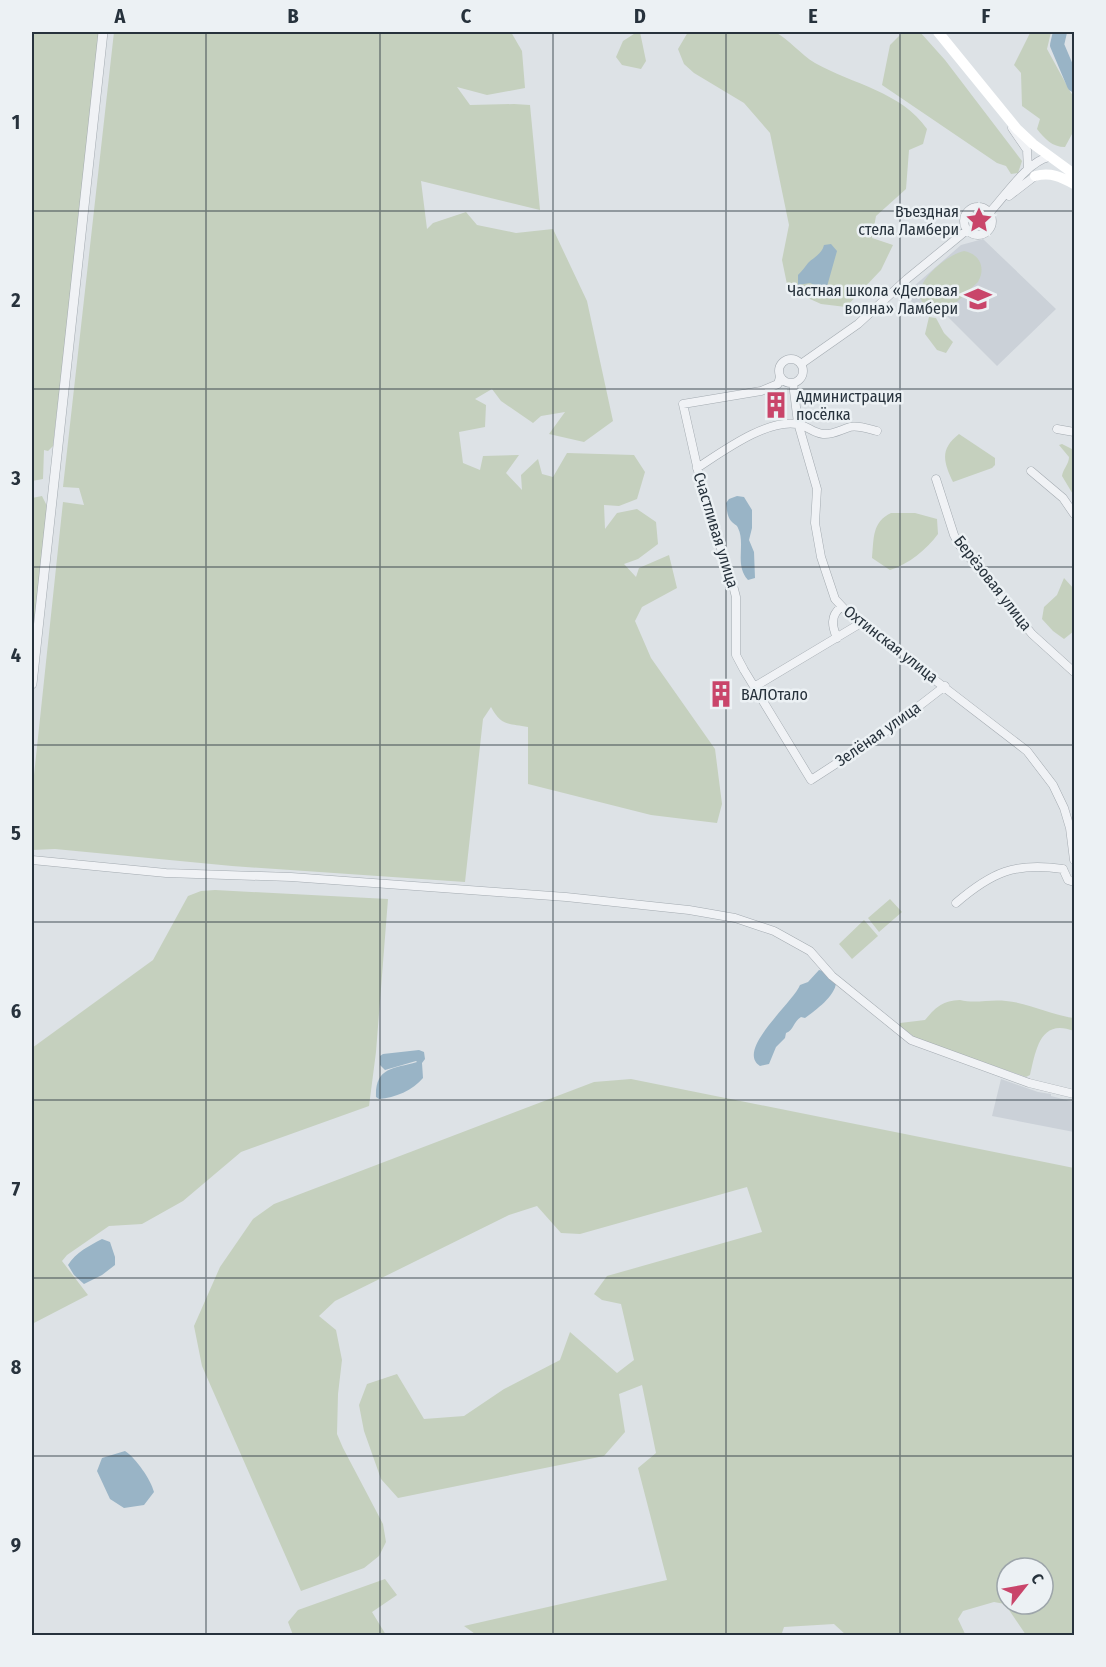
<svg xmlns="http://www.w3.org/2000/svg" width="1106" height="1667" viewBox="0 0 1106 1667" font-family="'Fira Sans Condensed',sans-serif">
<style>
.built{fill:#cbd1d8}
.green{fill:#c5d0be;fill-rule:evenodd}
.water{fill:#99b4c6}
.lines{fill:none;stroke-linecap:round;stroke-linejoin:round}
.river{stroke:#99b4c6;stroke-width:14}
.minor-casing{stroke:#a3aab0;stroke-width:9}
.tertiary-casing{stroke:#a3aab0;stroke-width:10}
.minor{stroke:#f0f2f5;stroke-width:8}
.tertiary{stroke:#f0f2f5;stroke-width:9}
.secondary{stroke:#fff;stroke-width:10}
.grid{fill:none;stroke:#27323c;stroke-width:1.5;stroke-opacity:0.55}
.labels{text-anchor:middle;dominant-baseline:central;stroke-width:5;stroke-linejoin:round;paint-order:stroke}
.poi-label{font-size:16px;fill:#27323c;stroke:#ecf1f4;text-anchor:end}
.street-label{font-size:16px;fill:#27323c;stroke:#ecf1f4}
.neatline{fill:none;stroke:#27323c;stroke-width:2}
.grid-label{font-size:20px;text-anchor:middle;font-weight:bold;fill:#27323c}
</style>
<rect width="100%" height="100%" fill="#dde2e6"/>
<!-- built -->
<path class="built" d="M983,239L1056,309L997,366L946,315L922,314L905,294L961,245Z
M1001,1079L1038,1092L1051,1094V1096L1074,1102V1132L992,1116Z"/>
<!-- green -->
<path class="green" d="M32,32H101L53,446L48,451L44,450L43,479L32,481Z
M114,32H511L522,51L525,88L487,95L457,87L470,105L514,104L530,105L540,210L421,181L427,229L433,223L466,212L477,225L516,233L553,229L587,301L613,421L584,442L549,434L565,412L541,416L533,423L501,401L492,389L475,399L486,405L485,427L459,432L463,463L480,470L483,456L519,455L506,473L522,490L521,475L538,459L542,474L553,477L567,453L634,455L645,472L637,499L619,506L604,505L605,529L617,513L637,509L656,522L658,544L638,559L624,564L636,577L639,568L669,555L677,588L642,607L635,621L651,658L715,749L722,804L717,823L651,815L528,784V727C508,723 501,726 491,707L483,719L465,882L232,866L55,849L32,850V794L63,502L84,505L79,488L63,487Z
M637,32H640L646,61L641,69L622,65L616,57L623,41Z
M688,32H775C790,40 800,54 815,63C852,84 902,92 927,129L923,144L909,150L906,189L876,216L872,238L893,245L881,270L846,307L821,304L788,289L782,260L789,225L770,133L744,103L694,73L684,64L678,49Z
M903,32H920L945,60L1022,161L1018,173L1011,174L1006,166L997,163L882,85L890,45Z
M1030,33L1051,32L1047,49L1071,93L1074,96V135L1072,134L1065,147C1052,147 1045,139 1037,129L1040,119L1022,106L1021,73L1014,65Z
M964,251C980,254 986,268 978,282C968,291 957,304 945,309C939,311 933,311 927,307C903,289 947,254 964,251Z
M929,317L936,318L944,333L953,342L946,353L937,350L925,334Z
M959,434L995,458V465L992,468L953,482C943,461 940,449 959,434Z
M1062,444L1074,450V496L1062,476C1063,469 1069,464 1069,457L1059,445Z
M42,496L48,508L32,644V498Z
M891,513H915L937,519L938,534C926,550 909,564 890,570L872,558C874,538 872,522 891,513Z
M1064,578L1074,589V631L1064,639L1053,631L1042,619L1044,607L1057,595Z
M215,890L388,899L376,1052L369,1106L241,1152L183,1201L142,1224L109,1226L67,1255L62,1261L88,1295L32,1324V1048L153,960L188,896L201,891Z
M890,899L902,912L879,932L868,918Z
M864,920L878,936L852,959L839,944Z
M960,1000C975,1004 990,999 1006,1001C1029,1003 1051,1015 1074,1018V1031C1040,1018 1036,1050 1030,1075L1026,1077L917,1039L900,1026V1023L925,1020C936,1007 942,1001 960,1000Z
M631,1079L1074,1168V1635H1026L1005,1604L994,1602L963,1611L958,1619L966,1636L846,1635L834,1624L784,1627L781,1636H478L464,1626L667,1580L638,1468L656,1453L642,1385L619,1394L625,1432L604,1456L398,1498L381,1479L364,1431L359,1405L367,1384L397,1374L424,1419L464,1416L504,1389L560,1360L570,1332L617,1373L634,1360L621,1304L602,1300L594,1294L607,1276L762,1232L747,1187L580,1234L561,1233L537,1206L509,1215L335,1301L319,1316L336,1330L342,1360L338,1394L337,1434L343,1448L383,1524L386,1542L379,1556L364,1568L301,1591L202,1366L194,1326L220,1267L253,1219L274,1204L594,1082ZM1007,1568H1043V1604H1007Z
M385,1579L397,1595L372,1612L386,1635H293L288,1622L298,1610Z"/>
<!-- water -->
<path class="water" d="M831,244L837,251L826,290L810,283L798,285V275C802,271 805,267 808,263C814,257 822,254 824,245Z
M737,496L744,497L752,510V528L749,540L754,552L755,578L748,580C734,565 746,544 738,528C737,525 735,525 732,522C727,517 727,510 726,503L729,499Z
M819,970L823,971L836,983C835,996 816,1010 805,1018L801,1017C793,1022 794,1030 786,1033L785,1038L776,1047L769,1064L760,1066C735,1050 793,1003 800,985L808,982Z
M419,1050L424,1052L425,1059L422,1063L423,1078C413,1090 395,1098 379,1099L376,1097C375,1067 393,1069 417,1062L416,1061L385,1070L380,1065V1056L383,1054Z
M102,1239L110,1242L115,1257V1265L102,1275L84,1284L74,1275L68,1265C76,1252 89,1246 102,1239Z
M125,1451C136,1458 151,1480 154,1492L144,1505L124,1508L110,1499L97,1471L102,1458Z"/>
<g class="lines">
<!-- river -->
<path class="river" d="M1060,32L1057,45L1074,85"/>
<defs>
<path id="minor" d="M1012,128L1027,150L1028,169
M1009,196L1035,176
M964 221a14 14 0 1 1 28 0a14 14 0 1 1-28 0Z
M990,212C1005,196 1028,161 1049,157
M779 371a12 12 0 1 1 24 0a12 12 0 1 1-24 0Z
M801,364L858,324L907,279L967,230
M780,377L778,384L761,391L683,404L701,484L716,535L729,570L736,597V655L744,670L811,780L888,730L945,686
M793,383L798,423L817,489L815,523L821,557L835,599L849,614L1027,751L1053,785L1064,808L1070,828L1074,860
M1057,429L1074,432
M697,468C722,452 766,419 797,424C806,425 813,433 823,434C833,435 840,430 850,427C857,425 869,429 877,431
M1031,471L1063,498L1074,514
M936,479L954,535L960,546L1032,634L1074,672
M837,638C832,626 830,616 841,607
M754,687L861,623
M32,860L166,873L291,877L566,897L689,910L735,918L774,931L810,951L832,976L911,1040L1029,1083L1074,1094
M1063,869L1068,880L1074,882
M956,903C992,872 1015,862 1063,869"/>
<path id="tertiary" d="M32,684L103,32"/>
</defs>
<!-- minor casing -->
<use href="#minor" class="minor-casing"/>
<!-- tertiary casing -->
<use href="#tertiary" class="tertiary-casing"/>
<!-- minor -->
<use href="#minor" class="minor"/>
<!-- tertiary -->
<use href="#tertiary" class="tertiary"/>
<!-- secondary -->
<path class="secondary" d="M938,32L1017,129L1033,144L1074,174
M1035,176C1051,172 1061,177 1074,184"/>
</g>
<!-- grid -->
<path class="grid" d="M206,32V1636M380,32V1636M553,32V1636M726,32V1636M900,32V1636M32,211H1074M32,389H1074M32,567H1074M32,745H1074M32,922H1074M32,1100H1074M32,1278H1074M32,1456H1074"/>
<!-- icons -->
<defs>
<symbol id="sight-bare" viewBox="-9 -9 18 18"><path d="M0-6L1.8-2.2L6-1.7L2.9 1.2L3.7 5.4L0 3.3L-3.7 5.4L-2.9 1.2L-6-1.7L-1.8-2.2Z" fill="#c9456a" stroke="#ecf1f4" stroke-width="2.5" paint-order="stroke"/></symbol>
<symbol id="school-bare" viewBox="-9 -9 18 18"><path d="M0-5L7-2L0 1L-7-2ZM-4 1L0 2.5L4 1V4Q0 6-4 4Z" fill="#c9456a" stroke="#ecf1f4" stroke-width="2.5" paint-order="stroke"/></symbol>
<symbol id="building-bare" viewBox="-9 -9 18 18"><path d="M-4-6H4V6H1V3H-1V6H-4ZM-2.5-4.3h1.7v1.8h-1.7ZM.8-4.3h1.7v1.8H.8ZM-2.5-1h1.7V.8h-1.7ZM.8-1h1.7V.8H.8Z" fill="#c9456a" stroke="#ecf1f4" stroke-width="2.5" paint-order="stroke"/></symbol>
</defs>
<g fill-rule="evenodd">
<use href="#sight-bare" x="960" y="201" width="38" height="38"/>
<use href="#school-bare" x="959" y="280" width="38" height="38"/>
<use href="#building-bare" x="757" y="386" width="38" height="38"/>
<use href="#building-bare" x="702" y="675" width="38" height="38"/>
</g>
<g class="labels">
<!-- poi labels -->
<g class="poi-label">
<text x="959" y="211">Въездная<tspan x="959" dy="18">стела Ламбери</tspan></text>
<text x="958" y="290">Частная школа «Деловая<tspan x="958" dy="18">волна» Ламбери</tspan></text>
<text x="796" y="396" text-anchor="start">Администрация<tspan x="796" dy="18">посёлка</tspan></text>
<text x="741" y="694" text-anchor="start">ВАЛОтало</text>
</g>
<!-- street labels -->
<g class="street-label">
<text transform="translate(716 530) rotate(73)">Счастливая улица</text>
<text transform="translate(993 583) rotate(52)">Берёзовая улица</text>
<text transform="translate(891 644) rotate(38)">Охтинская улица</text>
<text transform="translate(878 734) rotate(-35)">Зелёная улица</text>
</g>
</g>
<!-- border -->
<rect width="1106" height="1667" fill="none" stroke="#ecf1f4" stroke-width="66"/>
<!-- north arrow -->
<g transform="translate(1025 1586) rotate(59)"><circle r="28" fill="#ecf1f4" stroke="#9da5aa" stroke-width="1.5"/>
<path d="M0-4.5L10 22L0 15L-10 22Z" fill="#c9456a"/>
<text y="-9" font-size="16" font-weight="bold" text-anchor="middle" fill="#27323c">С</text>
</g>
<rect x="33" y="33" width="1040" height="1601" class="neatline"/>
<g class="grid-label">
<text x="120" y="23">A</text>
<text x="293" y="23">B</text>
<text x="466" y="23">C</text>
<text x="640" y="23">D</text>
<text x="813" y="23">E</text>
<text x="986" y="23">F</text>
<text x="16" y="129">1</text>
<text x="16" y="307">2</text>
<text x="16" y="485">3</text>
<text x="16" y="662">4</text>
<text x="16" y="840">5</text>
<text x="16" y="1018">6</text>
<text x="16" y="1196">7</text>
<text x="16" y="1374">8</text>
<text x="16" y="1552">9</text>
</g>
</svg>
